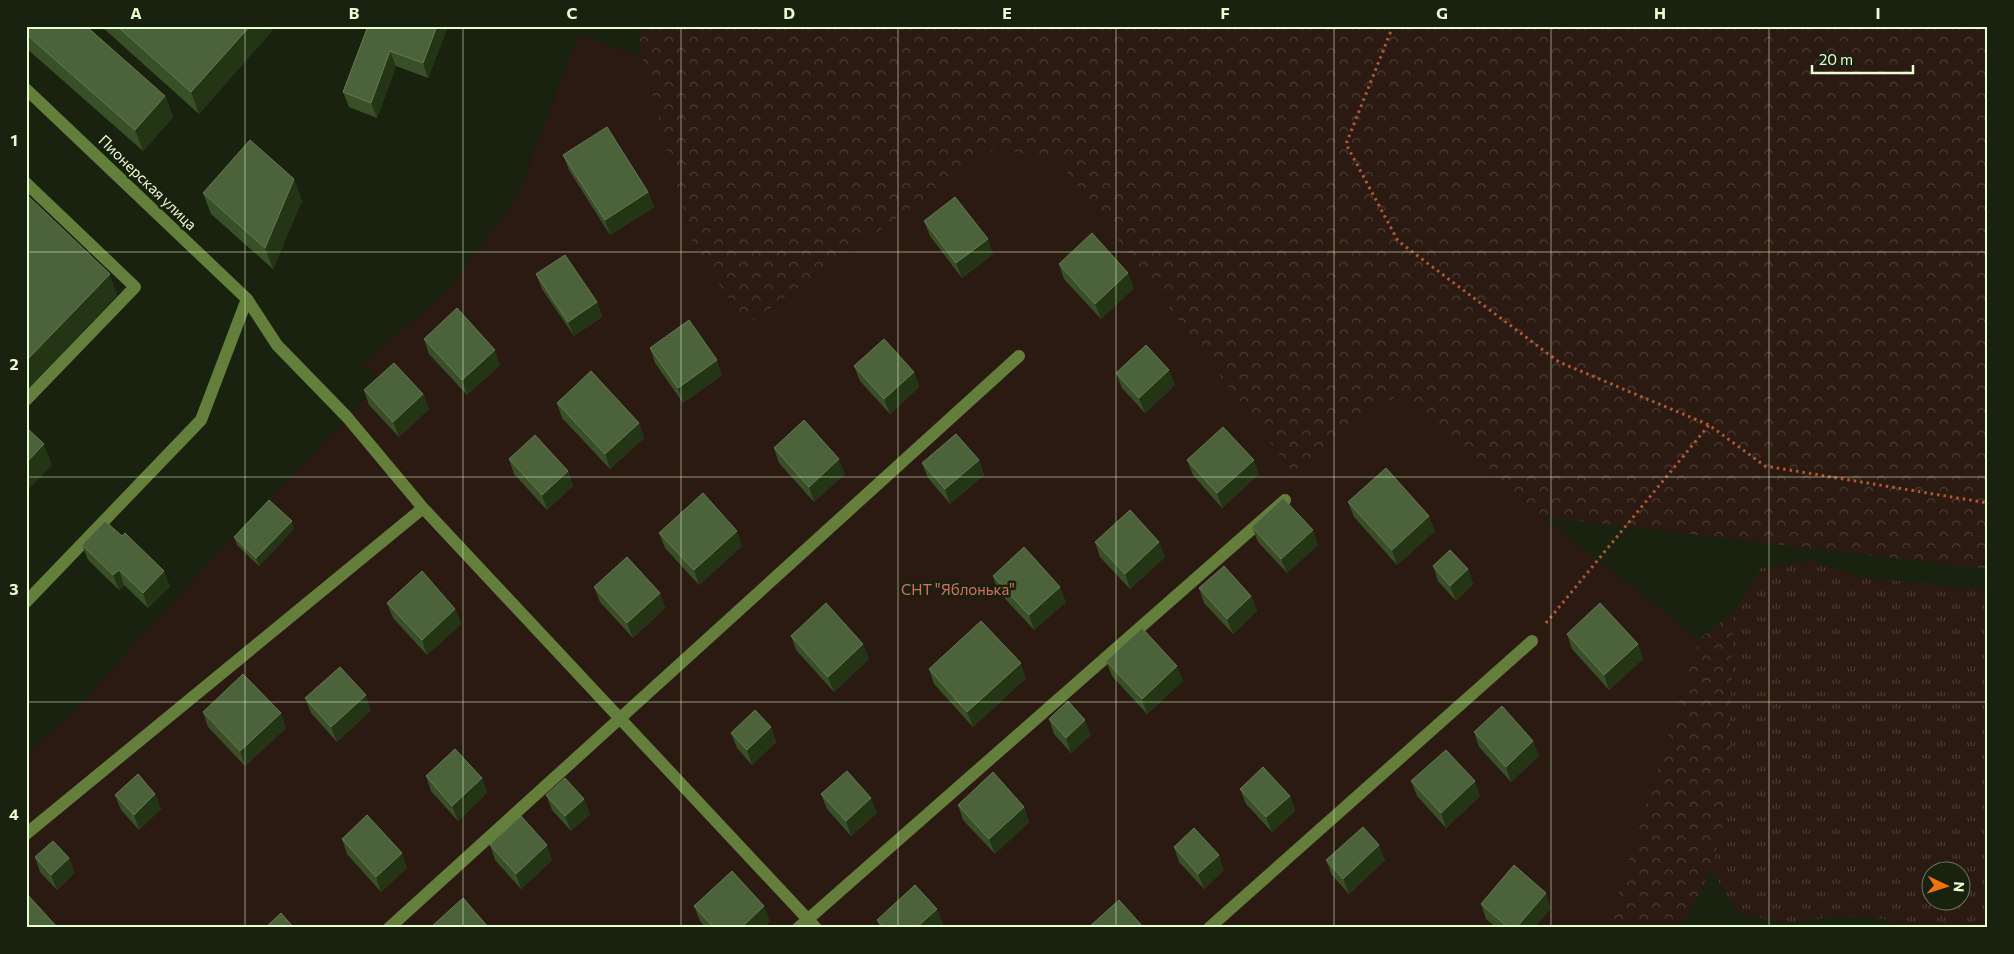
<svg xmlns="http://www.w3.org/2000/svg" width="2014" height="954" viewBox="0 0 2014 954" font-family="Commissioner,sans-serif">
<style>
.grass{fill:url(#grass-tufts);fill-rule:evenodd}
.forest{fill:url(#forest-crowns)}
.garden{fill:#2b1a12}
.lines{fill:none;stroke-linecap:round;stroke-linejoin:round}
.path{stroke:#af5834;stroke-width:3;stroke-dasharray:2.5 4;stroke-linecap:butt}
.minor{stroke:#647f3c;stroke-width:12}
.wall{fill:#394f28}
.shaded-wall{fill:#243516}
.building{fill:#4c623a;stroke:#647a52}
.grid{fill:none;stroke:#e8fdd1;stroke-width:1;stroke-opacity:0.55}
.labels{text-anchor:middle;dominant-baseline:central;stroke-width:5;stroke-linejoin:round;paint-order:stroke}
.street-label{font-size:15px;fill:#e8fdd1;stroke:#18220f}
.park-label{font-size:15px;fill:#da6d61;stroke:#18220f}
.neatline{fill:none;stroke:#e8fdd1;stroke-width:2}
.grid-label{font-size:16px;text-anchor:middle;font-weight:bold;fill:#e8fdd1}
</style>
<defs>
<pattern id="grass-tufts" width="24" height="20" patternUnits="userSpaceOnUse" patternTransform="scale(1.25)"><rect width="24" height="20" fill="#2b1a12"/><path d="M3 7l-1-3M5 7V3M7 7l1-3M15 17l-1-3M17 17v-4M19 17l1-3" fill="none" stroke="#4a3c33"/></pattern>
<pattern id="forest-crowns" width="20" height="18" patternUnits="userSpaceOnUse" patternTransform="scale(1.25)"><rect width="20" height="18" fill="#2b1a12"/><path d="M2 6a3 3 0 1 1 6 0M12 15a3 3 0 1 1 6 0" fill="none" stroke="#4a3c33"/></pattern>
</defs>
<rect width="100%" height="100%" fill="#18220f"/>
<!-- grass -->
<path class="grass" d="M1812,561L1860,577L1988,590V928H1897L1887,919L1836,916L1787,924L1737,912L1711,870L1724,822L1731,771L1730,720L1734,612L1761,568ZM1932,872H1962V902H1932Z"/>
<!-- forest -->
<path class="forest" d="M638,26H1988V569L1543,517L1399,394L1293,474L1059,162L996,148L748,324L695,253L642,57Z
M1734,612L1730,720L1731,771L1724,822L1711,870L1682,928H1607L1699,639Z"/>
<!-- garden -->
<path class="garden" d="M578,34L642,57L695,253L748,324L996,148L1059,161L1293,473L1399,394L1543,517L1699,639L1607,928H26V753L69,717L184,589L381,382L363,363L448,290L518,195Z"/>
<g class="lines">
<!-- path -->
<path class="path" d="M1393,26L1346,144L1398,241L1559,362L1709,425L1765,466L1988,503
M1546,623L1709,425"/>
<!-- minor -->
<path class="minor" d="M26,89L247,299L277,345L347,417L423,508L816,928
M26,183L135,287L26,400
M26,602L201,420L247,299
M26,834L423,508
M389,928L1019,356
M798,928L1285,500
M1209,928L1532,641"/>
</g>
<!-- wall -->
<path class="wall" d="M26,26L165,96L173,117L143,151L26,48Z
M101,26H276L199,114Z
M368,26H448L428,78L396,66L377,118L349,107L343,92Z
M563,155L648,192L654,207L610,235L569,170Z
M203,193L302,200L273,269L211,214Z
M26,194L117,295L30,386L26,383Z
M924,221L993,254L962,278L930,236Z
M1059,264L1134,288L1101,319L1064,279Z
M536,274L597,302L602,317L574,336L542,289Z
M424,339L500,365L467,395L429,354Z
M650,348L722,375L683,403L655,363Z
M854,366L914,372L919,387L890,414L860,381Z
M1116,373L1175,385L1145,413L1122,388Z
M364,390L423,394L429,409L399,437L369,405Z
M557,403L639,423L644,438L610,469L562,418Z
M774,448L845,474L814,502L779,463Z
M509,459L568,471L573,486L547,510L514,474Z
M979,460L984,475L950,504L928,478L922,463Z
M1187,460L1259,474L1222,508L1193,475Z
M1348,502L1435,531L1397,565L1354,517Z
M1252,527L1318,545L1287,573L1258,542Z
M294,529L259,566L237,545L234,537Z
M659,533L742,546L699,585L665,548Z
M1095,542H1159L1165,557L1130,589L1100,557Z
M82,545L170,586L148,608L124,585L119,590L88,560Z
M1433,566L1468,569L1473,584L1456,601L1438,581Z
M993,576L1066,602L1034,630L998,591Z
M594,587L660,593L665,608L633,638L600,602Z
M1199,588L1251,596L1257,611L1233,634L1204,603Z
M387,603L455,609L461,624L427,655L393,618Z
M1567,634L1638,644L1643,659L1609,690L1572,649Z
M791,636L863,644L869,659L834,692L796,650Z
M1106,661L1183,681L1147,714L1112,676Z
M929,669L1026,678L973,727L934,684Z
M305,698L371,710L337,742L311,713Z
M203,712L286,728L245,766L208,727Z
M1049,719L1091,735L1071,753L1054,734Z
M771,727L776,742L752,765L737,748L731,733Z
M1474,732L1539,756L1511,782L1479,747Z
M426,776L482,778L487,793L458,821L431,791Z
M1411,781L1480,796L1446,828L1417,796Z
M1240,789L1290,796L1295,811L1272,832L1246,804Z
M155,794L161,809L139,830L121,810L115,795Z
M821,794L877,813L851,836L827,809Z
M546,795L584,799L590,814L571,831L552,810Z
M958,805L1024,807L1029,822L995,854L963,820Z
M342,839L407,868L381,892L347,854Z
M490,845L552,860L521,889L495,860Z
M1174,847L1224,870L1204,889L1179,862Z
M35,857L69,858L74,873L57,890L40,872Z
M1326,860H1385L1349,894L1332,875Z
M1481,904L1551,908L1534,928H1497L1486,919Z
M694,906L770,921L763,928H706L700,921Z
M877,920L943,924L938,928H880Z"/>
<!-- shaded-wall -->
<path class="shaded-wall" d="M250,26H276L199,114L191,92Z
M437,26H448L428,78L423,63Z
M390,51L396,66L377,118L371,103Z
M165,96L173,117L143,151L135,130Z
M294,179L302,200L273,269L265,248Z
M648,192L654,207L610,235L605,220Z
M988,239L993,254L962,278L956,263Z
M1128,273L1134,288L1101,319L1095,304Z
M110,274L117,295L30,386L26,376V361Z
M597,302L602,317L574,336L568,322Z
M495,350L500,365L467,395L462,380Z
M717,360L722,375L683,403L678,388Z
M1169,370L1175,385L1145,413L1139,398Z
M914,372L919,387L890,414L884,399Z
M423,394L429,409L399,437L393,422Z
M639,423L644,438L610,469L605,454Z
M44,444L52,465L26,492V463Z
M839,459L845,474L814,502L809,487Z
M979,460L984,475L950,504L945,489Z
M1254,460L1259,474L1222,508L1217,493Z
M568,471L573,486L547,510L542,495Z
M1429,516L1435,531L1397,565L1392,550Z
M292,521L294,529L259,566L256,558Z
M1313,530L1318,545L1287,573L1281,559Z
M737,531L742,546L699,585L694,570Z
M1159,542L1165,557L1130,589L1125,574Z
M1468,569L1473,584L1456,601L1450,586Z
M119,570L124,585L119,590L113,575Z
M164,571L170,586L148,608L143,593Z
M1060,587L1066,602L1034,630L1029,615Z
M660,593L665,608L633,638L627,623Z
M1251,596L1257,611L1233,634L1227,619Z
M455,609L461,624L427,655L422,640Z
M863,644L869,659L834,692L828,677Z
M1638,644L1643,659L1609,690L1604,675Z
M1021,663L1026,678L973,727L967,712Z
M1177,666L1183,681L1147,714L1142,699Z
M366,695L371,710L337,742L331,727Z
M281,713L286,728L245,766L240,751Z
M1085,720L1091,735L1071,753L1066,738Z
M771,727L776,742L752,765L747,750Z
M1533,741L1539,756L1511,782L1506,767Z
M482,778L487,793L458,821L452,806Z
M1475,781L1480,796L1446,828L1441,813Z
M155,794L161,809L139,830L134,815Z
M1290,796L1295,811L1272,832L1266,817Z
M871,798L877,813L851,836L846,821Z
M584,799L590,814L571,831L565,816Z
M1024,807L1029,822L995,854L989,839Z
M547,845L552,860L521,889L516,874Z
M1379,845L1385,860L1349,894L1343,879Z
M402,853L407,868L381,892L376,877Z
M1219,855L1224,870L1204,889L1198,874Z
M69,858L74,873L57,890L51,875Z
M1546,893L1551,908L1534,928H1516Z
M764,906L770,921L763,928H741Z
M937,909L943,924L938,928H916Z"/>
<!-- building -->
<path class="building" d="M26,26H86L165,96L135,130L26,34Z
M117,26H250L191,92Z
M368,26H437L423,63L390,51L371,103L343,92Z
M607,127L648,192L605,220L563,155Z
M250,140L294,179L265,248L203,193Z
M26,194L110,274L26,361Z
M955,197L988,239L956,263L924,221Z
M1092,233L1128,273L1095,304L1059,264Z
M565,255L597,302L568,322L536,274Z
M457,308L495,350L462,380L424,339Z
M689,320L717,360L678,388L650,348Z
M884,339L914,372L884,399L854,366Z
M1146,345L1169,370L1139,398L1116,373Z
M394,363L423,394L393,422L364,390Z
M591,371L639,423L605,454L557,403Z
M804,420L839,459L809,487L774,448Z
M26,427L44,444L26,463Z
M1223,427L1254,460L1217,493L1187,460Z
M956,434L979,460L945,489L922,463Z
M535,435L568,471L542,495L509,459Z
M1386,468L1429,516L1392,550L1348,502Z
M703,493L737,531L694,570L659,533Z
M1283,498L1313,530L1281,559L1252,527Z
M269,500L292,521L256,558L234,537Z
M1130,510L1159,542L1125,574L1095,542Z
M105,521L122,536L125,533L164,571L143,593L119,570L113,575L82,545Z
M1024,547L1060,587L1029,615L993,576Z
M1450,550L1468,569L1450,586L1433,566Z
M627,557L660,593L627,623L594,587Z
M1224,566L1251,596L1227,619L1199,588Z
M422,571L455,609L422,640L387,603Z
M826,603L863,644L828,677L791,636Z
M1600,603L1638,644L1604,675L1567,634Z
M981,621L1021,663L967,712L929,669Z
M1142,628L1177,666L1142,699L1106,661Z
M340,667L366,695L331,727L305,698Z
M243,674L281,713L240,751L203,712Z
M1068,701L1085,720L1066,738L1049,719Z
M1502,706L1533,741L1506,767L1474,732Z
M755,710L771,727L747,750L731,733Z
M455,749L482,778L452,806L426,776Z
M1446,750L1475,781L1441,813L1411,781Z
M1263,767L1290,796L1266,817L1240,789Z
M847,771L871,798L846,821L821,794Z
M993,772L1024,807L989,839L958,805Z
M138,774L155,794L134,815L115,795Z
M565,778L584,799L565,816L546,795Z
M367,815L402,853L376,877L342,839Z
M521,816L547,845L516,874L490,845Z
M1363,827L1379,845L1343,879L1326,860Z
M1194,828L1219,855L1198,874L1174,847Z
M53,841L69,858L51,875L35,857Z
M1514,865L1546,893L1516,928H1509L1481,904Z
M732,871L764,906L741,928H714L694,906Z
M915,885L937,909L916,928H884L877,920Z
M26,893L57,927L56,928H26Z
M463,898L489,928H430Z
M1119,900L1144,928H1088Z
M281,913L294,928H265Z"/>
<!-- grid -->
<path class="grid" d="M245,26V928M463,26V928M681,26V928M898,26V928M1116,26V928M1334,26V928M1551,26V928M1769,26V928M26,252H1988M26,477H1988M26,702H1988"/>
<g class="labels">
<!-- street labels -->
<g class="street-label">
<text transform="translate(148 182) rotate(44)">Пионерская улица</text>
</g>
<!-- park labels -->
<g class="park-label">
<text x="958" y="589">СНТ "Яблонька"</text>
</g>
</g>
<!-- border -->
<rect width="2014" height="954" fill="none" stroke="#18220f" stroke-width="55"/>
<!-- north arrow -->
<g transform="translate(1946 886) rotate(94)"><circle r="24" fill="#18220f" stroke="#6b7a5d"/>
<path d="M0-4L9 19L0 12L-9 19Z" fill="#f0730b"/>
<text y="-8" font-size="14" font-weight="bold" text-anchor="middle" fill="#e8fdd1">N</text>
</g>
<!-- scale -->
<path d="M1812 65v8h101v-8" fill="none" stroke="#e8fdd1" stroke-width="2.5"/>
<text x="1819" y="65" font-size="15" fill="#e8fdd1" stroke="#18220f" stroke-width="4" paint-order="stroke">20 m</text>
<rect x="28" y="28" width="1958" height="898" class="neatline"/>
<g class="grid-label">
<text x="136" y="19">A</text>
<text x="354" y="19">B</text>
<text x="572" y="19">C</text>
<text x="789" y="19">D</text>
<text x="1007" y="19">E</text>
<text x="1225" y="19">F</text>
<text x="1442" y="19">G</text>
<text x="1660" y="19">H</text>
<text x="1878" y="19">I</text>
<text x="14" y="146">1</text>
<text x="14" y="370">2</text>
<text x="14" y="595">3</text>
<text x="14" y="820">4</text>
</g>
</svg>
